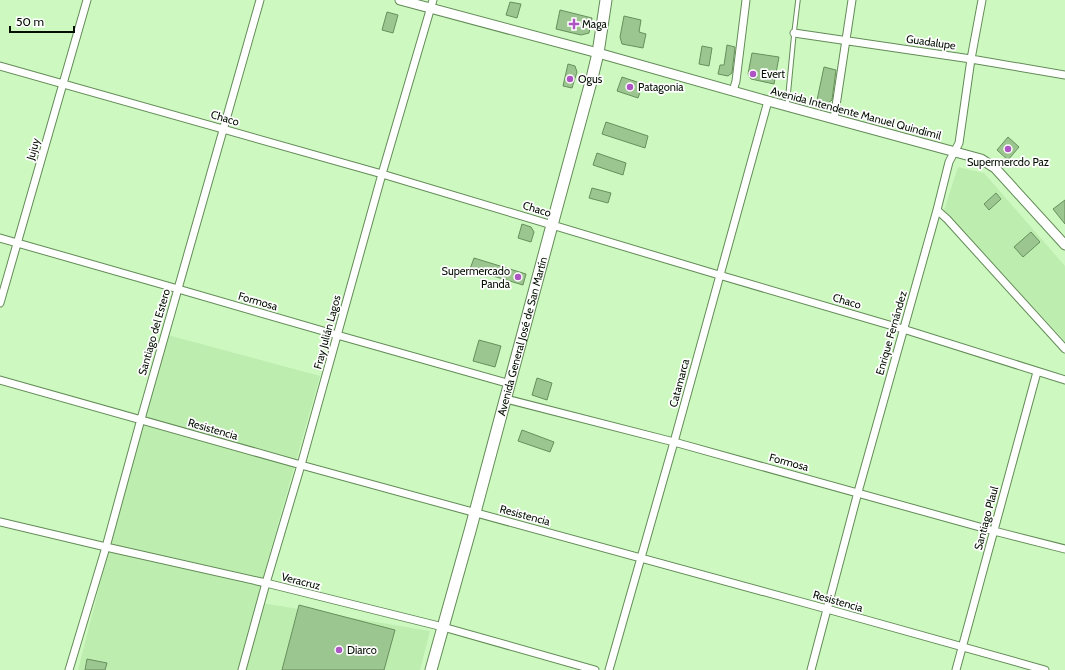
<svg xmlns="http://www.w3.org/2000/svg" width="1065" height="670" viewBox="0 0 1065 670" font-family="Cabin,sans-serif">
<style>
.built{fill:#bdedaf}
.building{fill:#9cc690;stroke:#678f5c}
.lines{fill:none;stroke-linecap:round;stroke-linejoin:round}
.service-casing{stroke:#638b57;stroke-width:5.5}
.minor-casing{stroke:#638b57;stroke-width:9}
.tertiary-casing{stroke:#638b57;stroke-width:11}
.secondary-casing{stroke:#638b57;stroke-width:13}
.service{stroke:#fff;stroke-width:3.5}
.minor{stroke:#fff;stroke-width:7}
.tertiary{stroke:#fff;stroke-width:9}
.secondary{stroke:#fff;stroke-width:11}
.poi-dot{fill:#ac55c3;stroke:#fff;stroke-width:1.5}
.labels{text-anchor:middle;dominant-baseline:central;stroke-width:3.5;stroke-linejoin:round;paint-order:stroke}
.poi-label{font-size:11px;fill:#030f01;stroke:#fff;text-anchor:start}
.street-label{font-size:11px;fill:#030f01;stroke:#fff}
</style>
<rect width="100%" height="100%" fill="#cdf9c0"/>
<!-- built -->
<path class="built" d="M958,167L984,173L1065,266V341L944,210Z
M164,334L320,376L256,602L430,631L420,670H78Z"/>
<!-- building -->
<path class="building" d="M510,2L521,4L517,18L506,15Z
M560,10L592,18L589,33L581,35L556,29Z
M387,12L398,15L393,33L382,30Z
M624,16L641,20L639,32L646,34L643,48L622,44L620,37Z
M727,45L735,47L732,73L728,76L718,74L720,65H724Z
M702,46L712,48L709,66L699,64Z
M752,53L779,57L774,84L751,79L748,74Z
M568,64L575,66L577,72L572,88L563,86Z
M824,67L836,70L832,100L828,103L817,100Z
M622,77L643,84L638,98L617,91Z
M606,122L648,136L645,148L602,134Z
M1008,137L1019,147L1008,160L997,150Z
M597,153L626,163L623,175L593,165Z
M592,188L611,193L608,203L589,198Z
M996,193L1001,199L989,210L984,204Z
M1065,200V224L1053,209Z
M522,224L531,227L534,232L531,242L518,238Z
M1031,232L1040,242L1023,257L1014,247Z
M474,258L526,274L523,285L470,269Z
M479,340L501,346L495,367L473,361Z
M537,378L552,383L547,400L532,395Z
M522,430L554,442L550,452L518,441Z
M299,605L395,630L384,670H282Z
M87,659L107,663L105,670H85Z"/>
<g class="lines">
<defs>
<path id="service" d="M787,106L794,33L798,0"/>
<path id="minor" d="M794,33L971,59L1065,75
M0,66L382,174L719,275L903,329L1065,380
M733,91L736,81L746,0
M834,119L852,0
M937,210L947,219L1065,349
M0,238L178,289L337,335L510,384
M0,303L87,0
M0,380L301,465L827,609L1045,670
M506,399L674,442L994,531L1065,549
M0,522L106,547L266,583L443,627L595,670
M69,670L106,547L141,419L260,0
M242,670L266,583L301,465L382,174L433,0
M609,670L674,442L768,101
M811,670L858,492L937,210L949,162L959,143L971,59L982,0
M956,670L1037,372"/>
<path id="tertiary" d="M400,0L598,53L768,101L981,159L995,168L1065,245"/>
<g id="secondary">
<path id="s1" d="M431,670L470,531L552,225L592,78L598,53L606,0"/>
</g>
</defs>
<!-- service casing -->
<use href="#service" class="service-casing"/>
<!-- minor casing -->
<use href="#minor" class="minor-casing"/>
<!-- tertiary casing -->
<use href="#tertiary" class="tertiary-casing"/>
<!-- secondary casing -->
<use href="#secondary" class="secondary-casing"/>
<!-- service -->
<use href="#service" class="service"/>
<!-- minor -->
<use href="#minor" class="minor"/>
<!-- tertiary -->
<use href="#tertiary" class="tertiary"/>
<!-- secondary -->
<use href="#secondary" class="secondary"/>
</g>
<!-- markers -->
<g class="poi-dot">
<path d="M572 18h4v4h4v4h-4v4h-4v-4h-4v-4h4z"/>
<circle cx="753" cy="74" r="4"/>
<circle cx="570" cy="79" r="4"/>
<circle cx="630" cy="87" r="4"/>
<circle cx="1008" cy="149" r="4"/>
<circle cx="518" cy="277" r="4"/>
<circle cx="339" cy="650" r="4"/>
</g>
<g class="labels">
<!-- poi labels -->
<g class="poi-label">
<text x="582" y="24">Maga</text>
<text x="761" y="74">Evert</text>
<text x="578" y="79">Ogus</text>
<text x="638" y="87">Patagonia</text>
<text x="1008" y="162" text-anchor="middle">Supermercdo Paz</text>
<text x="510" y="271" text-anchor="end">Supermercado<tspan x="510" dy="13">Panda</tspan></text>
<text x="347" y="650">Diarco</text>
</g>
<!-- street labels -->
<g class="street-label">
<text transform="translate(931 42) rotate(8)">Guadalupe</text>
<text transform="translate(856 113) rotate(15)">Avenida Intendente Manuel Quindimil</text>
<text transform="translate(225 118) rotate(16)">Chaco</text>
<text transform="translate(33 149) rotate(-74)">Jujuy</text>
<text transform="translate(537 209) rotate(17)">Chaco</text>
<text transform="translate(258 301) rotate(16)">Formosa</text>
<text transform="translate(847 301) rotate(16)">Chaco</text>
<text transform="translate(154 332) rotate(-74)">Santiago del Estero</text>
<text transform="translate(327 332) rotate(-75)">Fray Julián Lagos</text>
<text transform="translate(891 333) rotate(-74)">Enrique Fernández</text>
<text stroke="none"><textPath href="#s1" startOffset="346">Avenida General José de San Martín</textPath></text>
<text transform="translate(679 383) rotate(-75)">Catamarca</text>
<text transform="translate(213 429) rotate(16)">Resistencia</text>
<text transform="translate(789 462) rotate(15)">Formosa</text>
<text transform="translate(525 515) rotate(15)">Resistencia</text>
<text transform="translate(986 518) rotate(-75)">Santiago Plaul</text>
<text transform="translate(301 581) rotate(14)">Veracruz</text>
<text transform="translate(838 601) rotate(16)">Resistencia</text>
</g>
</g>
<!-- scale -->
<path d="M10 26v6h64v-6" fill="none" stroke="#030f01" stroke-width="2"/>
<text x="16" y="26" font-size="12" fill="#030f01" stroke="#ffffff" stroke-width="3" paint-order="stroke">50 m</text>
</svg>
